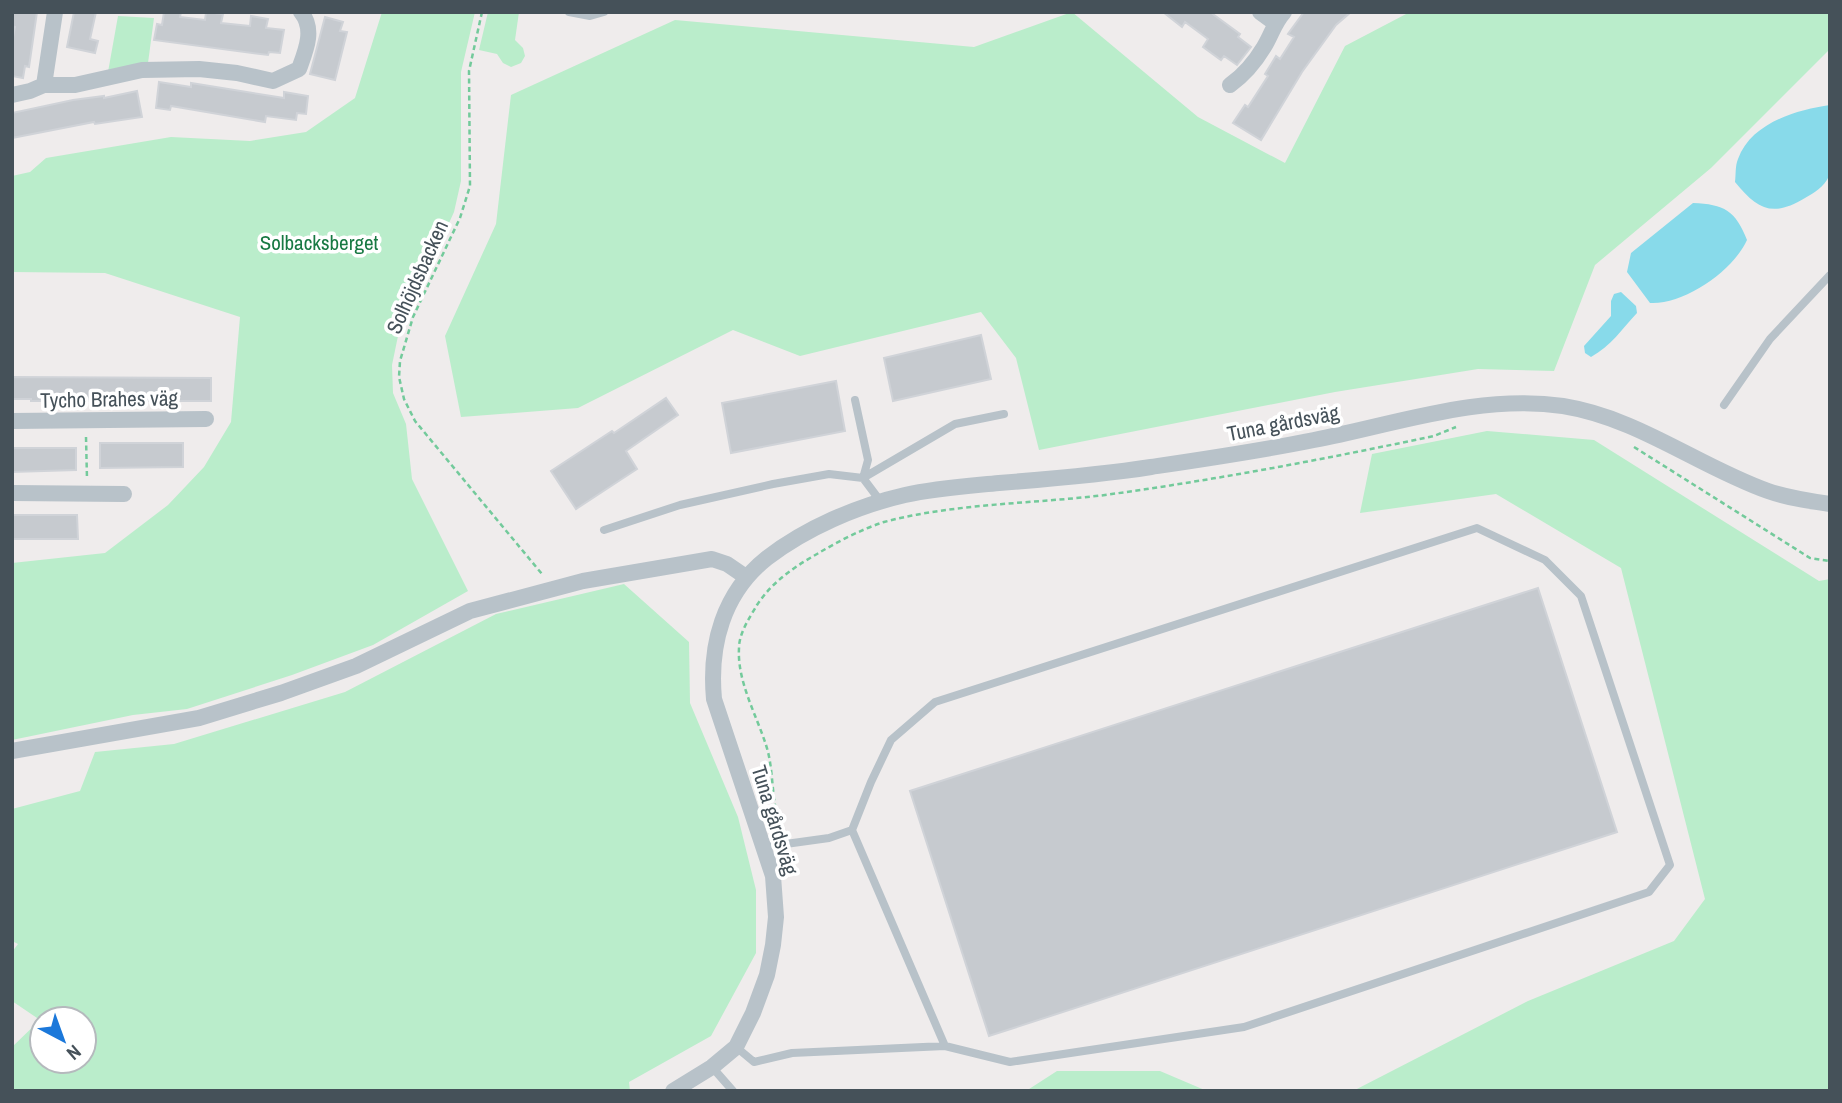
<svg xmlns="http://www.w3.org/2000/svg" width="1842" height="1103" viewBox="0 0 1842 1103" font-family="'Archivo Narrow',sans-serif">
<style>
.green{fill:#baedcb;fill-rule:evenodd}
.water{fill:#88daea}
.building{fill:#c6cacf;stroke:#d0d3d8;stroke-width:2}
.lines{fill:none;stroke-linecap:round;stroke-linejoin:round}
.path{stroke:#73ca9b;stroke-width:2.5;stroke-dasharray:5 3.5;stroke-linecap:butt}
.lane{stroke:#b8c2c9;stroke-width:8}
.street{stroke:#b8c2c9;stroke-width:16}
.labels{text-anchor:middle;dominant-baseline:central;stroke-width:7;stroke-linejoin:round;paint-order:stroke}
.park-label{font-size:21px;fill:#187943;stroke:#fff}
.street-label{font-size:21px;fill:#455159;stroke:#fff}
</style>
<rect width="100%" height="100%" fill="#efecec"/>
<!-- green -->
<path class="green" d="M382,12H475L461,72V181L454,212L398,336L392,365L393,393L406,424L412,479L468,591L373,645L292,675L187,709L133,715L12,740V563L105,553L168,505L204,467L231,422L240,317L105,273L12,272V176L30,172L46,158L171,137L250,141L306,132L355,98Z
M488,12H519L515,40L523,48L525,56L521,63L511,67L503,63L497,54L479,50Z
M1072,12L1198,117L1285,163L1345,46L1408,13L1830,12V49L1711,168L1595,265L1554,371L1478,369L1335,392L1039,450L1016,358L981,312L800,356L733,330L578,408L461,417L445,336L496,224L511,95L675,20L974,47Z
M118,16L154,18L148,63L108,72Z
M1487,431L1594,440L1819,581L1830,579V1091H1353L1528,1001L1674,941L1705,899L1621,568L1496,494L1360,513L1372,454Z
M624,584L689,642L690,703L738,817L756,890V953L711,1036L629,1082L630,1091H12V1047L40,1020L12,1001V952L18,944L12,941V809L80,791L95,752L174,744L345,692L496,614ZM84,1019V1061H42V1019Z
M1057,1071H1160L1207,1091H1026Z"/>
<!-- water -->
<path class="water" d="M1830,105C1830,119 1833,166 1829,176C1824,187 1814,193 1805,198C1772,218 1757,209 1735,182C1736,175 1735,166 1738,159C1751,123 1796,110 1830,105Z
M1693,203C1724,204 1736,211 1747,240C1733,271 1684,305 1650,303L1627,272L1631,253Z
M1621,292L1636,306L1637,313C1622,329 1611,346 1591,357L1585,353L1584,346L1611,316V301L1614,294Z"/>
<!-- building -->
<path class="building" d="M12,12H37L29,67L25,66L23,78L12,76V42L15,27L12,26Z
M74,12H96L90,39L98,41L95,53L67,47Z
M164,12H181L180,17L205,20L206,12L223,14L221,23L250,26L251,16L268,19L266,28L284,30L280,53L269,52L268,55L154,40L157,24L162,25Z
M1163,12H1210L1240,34L1238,37L1251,47L1237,65L1224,56L1221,60L1203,47L1208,39L1185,22L1182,27Z
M1304,12H1351L1336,25L1302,72L1261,140L1233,123L1245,105L1248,107L1268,76L1265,74L1276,56L1280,59L1294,37L1288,34Z
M325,17L343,22L340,31L347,32L335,80L310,74Z
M159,82L191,87V83L284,98V92L308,96L306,114L297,113L296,120L266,116L265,122L171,106L170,110L156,108Z
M137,91L142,117L95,124L94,122L12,138V113L73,100L104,96V98Z
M981,335L991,379L893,401L884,358Z
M12,377L211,378V401H31V399H12Z
M836,381L845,431L731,453L722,403Z
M666,398L678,415L626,451L637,469L576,509L551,471L612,431L614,433Z
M100,443H183V467L100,468Z
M12,448H76V470L12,472Z
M12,515H77L78,539H12Z
M1538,588L1617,832L989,1036L910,791Z"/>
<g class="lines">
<!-- path -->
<path class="path" d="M482,12L469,71L470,186L460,218L413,317L400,361L399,377L404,399L415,421L542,574
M86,437L87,479
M1634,447L1810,558L1830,561
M783,833C770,806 775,772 766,745C756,714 737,681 739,648C739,633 750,617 757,605C772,582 794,567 817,554C837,542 862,529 884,522C956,503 1032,504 1105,495C1215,480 1325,459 1434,436L1456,427"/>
<!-- lane -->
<path class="lane" d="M569,12L590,16L604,12
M855,400L868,460L863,478L881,502
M1724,405L1770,339L1830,275
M604,530L680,505L773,484L829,474L863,478L955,424L1004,414
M764,847L829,838L852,830
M736,1047L754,1062L792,1053L945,1046L852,830L871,782L891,740L935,702L1477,528L1545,560L1581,596L1670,865L1649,892L1244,1027L1010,1062L945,1046
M712,1067L733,1091"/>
<!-- street -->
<path class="street" d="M1260,12L1275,23
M44,85L55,12
M1230,85C1244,75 1255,62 1264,47C1272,34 1274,23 1284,12
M12,95L30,91L44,85H75L142,70L199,69L237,73L273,81L299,69C306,50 315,29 301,12
M12,421L206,419
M12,493L124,494
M12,751L199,718L281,693L356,666L470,611L583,581L712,559L727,564L746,577
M673,1091L712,1067L736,1047L753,1013L767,975L773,945L776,917L773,876L714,699C709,645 723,593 767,558C806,528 857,506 905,495C936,488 968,486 999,483C1050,479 1100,475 1151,467C1205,459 1260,451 1314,440C1397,424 1478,394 1563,406C1638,418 1698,466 1768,491C1788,498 1809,501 1830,504"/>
</g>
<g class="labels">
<!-- park labels -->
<g class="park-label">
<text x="319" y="242">Solbacksberget</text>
</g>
<!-- street labels -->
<g class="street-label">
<text transform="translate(417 277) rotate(-66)">Solhöjdsbacken</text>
<text transform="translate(109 399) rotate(-1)">Tycho Brahes väg</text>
<text transform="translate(1283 423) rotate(-11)">Tuna gårdsväg</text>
<text transform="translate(775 820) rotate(73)">Tuna gårdsväg</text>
</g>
</g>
<!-- border -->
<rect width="1842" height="1103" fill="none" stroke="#455159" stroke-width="28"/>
<!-- north arrow -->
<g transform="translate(63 1040) rotate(139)"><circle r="33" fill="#ffffff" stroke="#b5b9bd" stroke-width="2"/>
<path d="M0-5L12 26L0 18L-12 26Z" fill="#1b78da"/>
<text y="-10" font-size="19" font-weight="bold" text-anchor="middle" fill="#455159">N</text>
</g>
</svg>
